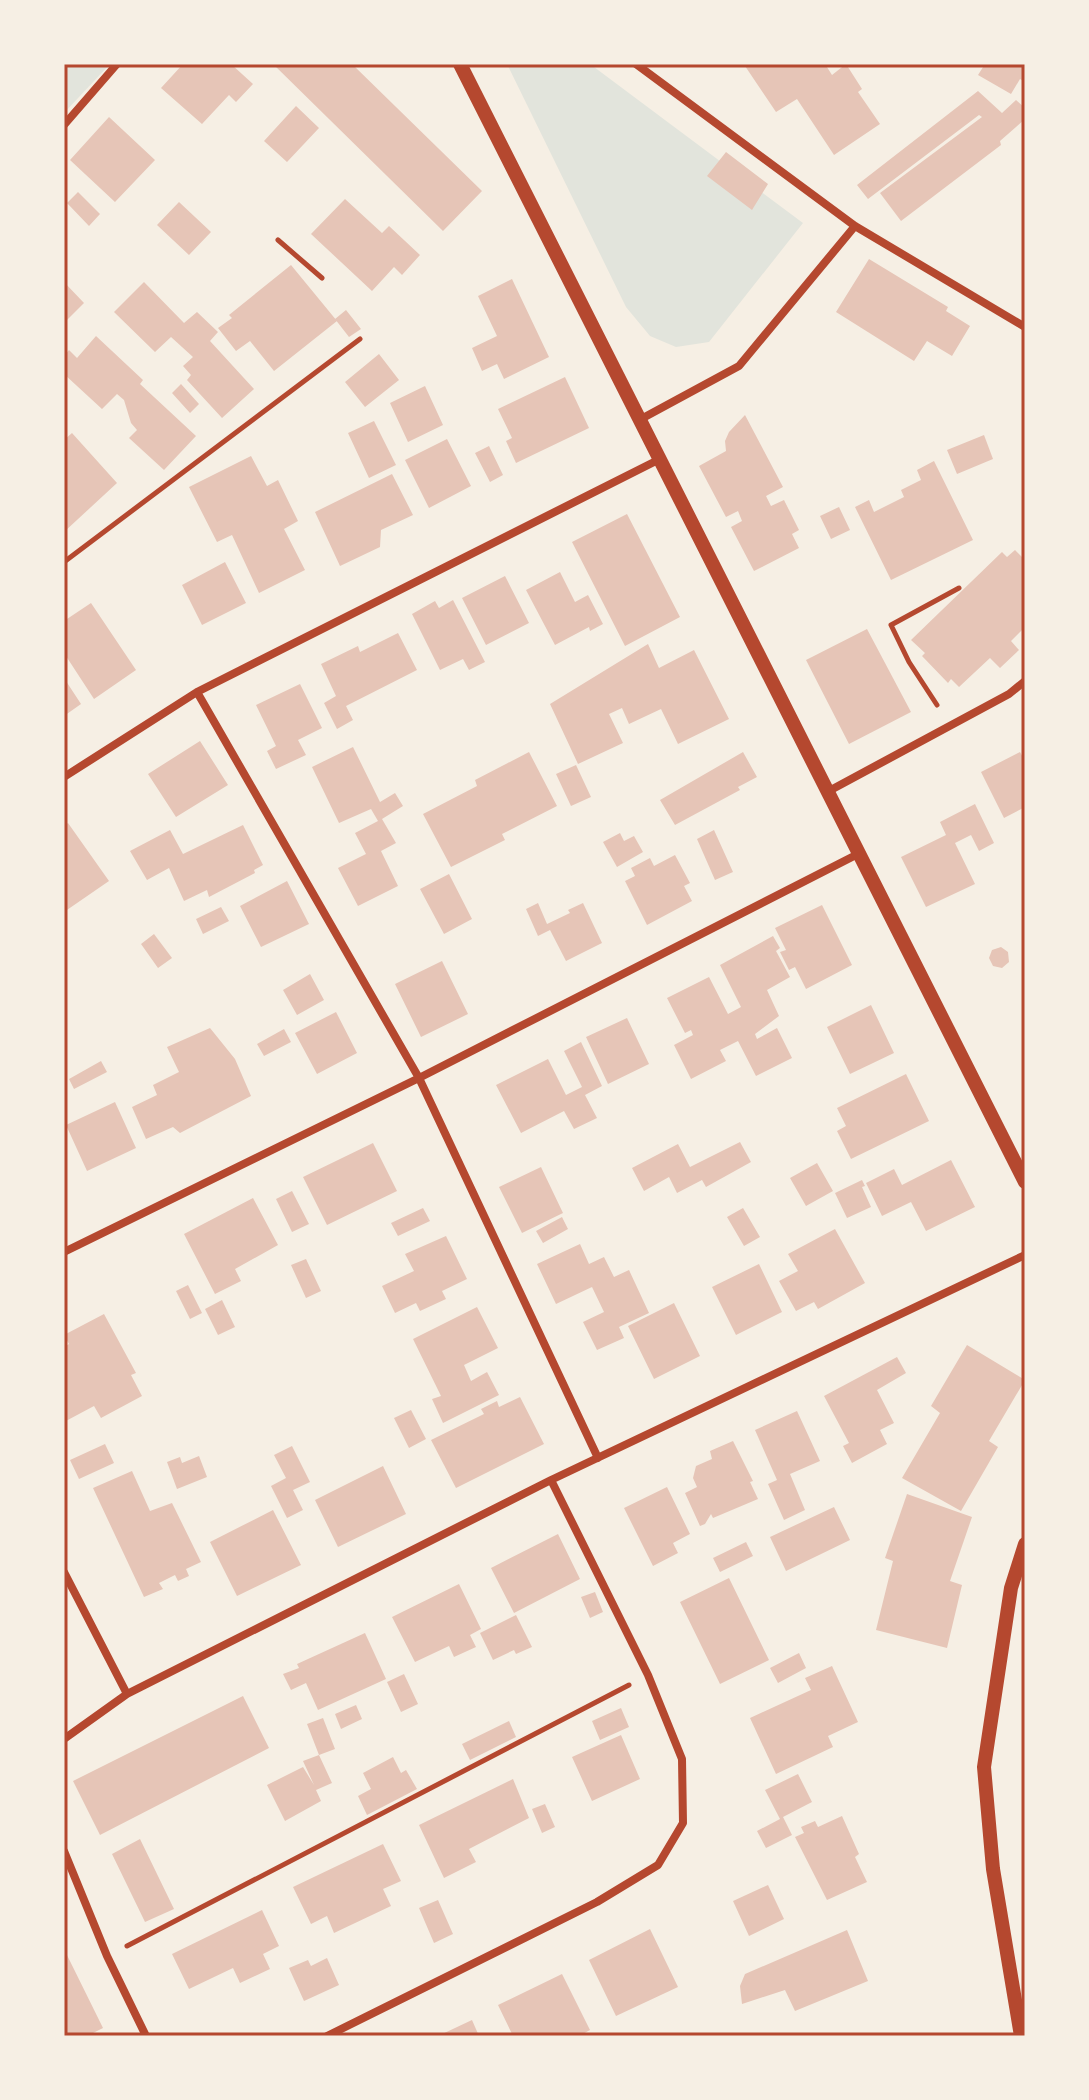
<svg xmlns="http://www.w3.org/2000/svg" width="1089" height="2100" viewBox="0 0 1089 2100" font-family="Karla,sans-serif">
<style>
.green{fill:#e2e4dc}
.building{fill:#e6c5b7}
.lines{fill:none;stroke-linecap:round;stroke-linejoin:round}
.path{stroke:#b5482f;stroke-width:5}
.minor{stroke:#b5482f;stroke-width:8}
.tertiary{stroke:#b5482f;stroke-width:14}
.neatline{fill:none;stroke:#b5482f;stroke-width:3}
</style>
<rect width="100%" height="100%" fill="#f6efe4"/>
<!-- green -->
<path class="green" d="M64,64H110L64,113Z
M507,64H590L803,223L709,342L676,347L650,336L626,307Z"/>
<!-- building -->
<path class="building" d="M183,64H231L253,84L236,102L229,95L202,124L161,88Z
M273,64H352L482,191L443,231Z
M749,64H825L832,75L846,64L862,89L858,92L880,124L834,155L797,99L776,112L745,66Z
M985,64H1025V82L1020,79L1011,94L978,75Z
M978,91L1002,113L1016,100L1025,108V119L1000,141L1001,145L901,221L880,193L982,117L979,115L868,199L857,185Z
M296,106L319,128L287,162L264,141Z
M109,117L155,160L115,202L70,160Z
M726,152L768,184L752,210L707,176Z
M78,192L100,214L89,226L67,203Z
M345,199L382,233L389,226L420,255L402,275L394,267L372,291L311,234Z
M179,202L211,232L189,255L157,225Z
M869,259L948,307L946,311L970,326L952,356L927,341L914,361L836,312Z
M291,265L337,321L274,371L250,341L236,351L218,328L232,318L229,315Z
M512,279L549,357L504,379L497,364L482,371L472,348L497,336L478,296Z
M64,282L84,303L64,323Z
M144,282L184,323L197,312L218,332L210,341L254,389L222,418L187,380L191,375L183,366L193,357L171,337L155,352L114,312Z
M346,310L361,329L349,337L335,319Z
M96,336L143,380L140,384L196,436L164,470L129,438L137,430L131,423L124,400L117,394L102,409L64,374V356L69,350L77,358Z
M379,354L399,380L365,407L345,382Z
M565,377L589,428L516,463L506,441L512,438L498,409Z
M181,384L199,404L190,413L172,393Z
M425,386L443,425L408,442L390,403Z
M745,415L783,487L766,496L771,506L784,500L799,530L792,534L799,548L754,571L731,527L742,521L738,511L726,517L699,466L726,451L725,441L729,432Z
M374,421L396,465L369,478L348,433Z
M72,433L117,483L64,532V440Z
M984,435L993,459L957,474L947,450Z
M447,439L471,486L429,508L405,460Z
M489,446L503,475L490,482L475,453Z
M251,456L267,486L278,480L298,521L284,529L305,570L259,593L232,535L217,542L189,487Z
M934,461L973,540L891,580L855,507L869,500L874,512L904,497L901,490L921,480L917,470Z
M392,474L413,515L381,530L380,547L340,566L315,512Z
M839,507L850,530L831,539L820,516Z
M627,514L680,617L625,646L572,542Z
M1015,550L1025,560V627L1011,641L1019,650L1000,668L990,658L959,687L951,679L948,683L922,656L925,653L911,640L1002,552L1007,557Z
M225,562L246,603L202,625L182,585Z
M560,572L575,602L588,595L603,624L590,631L589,627L555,645L526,590Z
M505,576L529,623L486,645L462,598Z
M453,600L485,662L469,670L463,659L440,670L412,614L435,601L439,608Z
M91,603L136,670L94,699L64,653V621Z
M867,629L911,712L849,744L806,660Z
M398,633L417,670L346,706L353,720L337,729L324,703L336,696L321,664L358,646L360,652Z
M648,644L659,668L694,650L729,719L678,744L661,709L629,724L622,708L609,714L623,743L578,764L550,704Z
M64,678L81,704L64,716Z
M300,684L322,728L298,740L306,755L276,769L267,751L276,746L256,705Z
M200,741L228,785L176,817L148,774Z
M353,747L380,802L395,793L403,806L382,819L396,843L381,851L398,886L358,906L338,868L366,854L355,833L378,821L371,809L339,823L312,767Z
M529,752L557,806L502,834L505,840L451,867L423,814L477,786L475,780Z
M743,752L757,777L738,787L740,790L675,825L660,800Z
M1020,752L1025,761V807L1004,818L981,772Z
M576,765L591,797L571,806L556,774Z
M975,804L994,843L979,851L971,835L955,843L975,884L926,907L901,857L946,835L940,822Z
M68,823L109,881L64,912V826Z
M243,825L263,865L254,870L255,873L209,897L207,890L184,901L169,868L147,880L130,851L170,830L183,854Z
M714,830L733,872L715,880L697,839Z
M620,833L624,841L634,836L643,852L617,867L603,842Z
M675,855L690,883L684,886L692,901L647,925L625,881L635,876L631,868L650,858L654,866Z
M449,874L472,919L444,934L420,889Z
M287,881L309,924L261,947L240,906Z
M538,903L547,924L570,913L568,910L583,903L602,943L566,961L550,930L538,936L526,909Z
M822,905L852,965L806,989L795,967L789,970L780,952L786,950L775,928Z
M221,907L229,921L203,934L196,919Z
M154,934L172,958L158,968L141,944Z
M773,936L780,948L776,951L790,977L767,990L779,1016L755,1034L757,1039L777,1028L792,1058L756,1076L738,1041L720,1050L726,1061L691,1079L674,1045L693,1035L691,1030L685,1033L667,998L709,977L728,1014L741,1007L720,965Z
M1001,947L1008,952L1009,962L1002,968L993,966L989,958L992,950Z
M442,961L468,1014L421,1037L395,984Z
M310,974L324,1000L297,1015L283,990Z
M871,1005L894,1053L850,1074L827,1027Z
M336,1012L357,1053L317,1074L295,1033Z
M627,1018L649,1064L608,1084L586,1037Z
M210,1028L235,1059L251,1096L180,1133L173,1127L146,1139L132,1107L157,1095L153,1085L179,1072L167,1047Z
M284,1029L291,1042L264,1056L257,1044Z
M581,1042L602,1086L585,1095L597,1118L574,1129L564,1111L521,1133L496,1085L548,1059L566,1095L582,1087L564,1051Z
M101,1061L107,1072L74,1089L69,1079Z
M906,1074L929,1121L851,1159L837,1131L846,1126L837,1108Z
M115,1102L136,1148L87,1171L66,1125Z
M740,1142L751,1162L706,1187L702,1180L677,1193L669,1177L644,1191L632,1168L678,1144L690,1167Z
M373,1143L397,1191L327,1225L303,1177Z
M951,1160L975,1207L926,1231L911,1202L882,1216L866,1183L894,1169L902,1185Z
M817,1163L833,1191L806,1206L790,1178Z
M541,1167L563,1213L522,1233L499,1187Z
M862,1180L865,1186L862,1187L871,1207L847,1218L835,1193Z
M292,1191L309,1224L292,1232L276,1199Z
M253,1198L278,1245L235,1269L241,1281L215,1294L184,1234Z
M423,1208L430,1221L398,1236L391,1223Z
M743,1208L760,1237L744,1246L727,1217Z
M562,1217L568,1229L543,1243L536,1231Z
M835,1229L865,1283L818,1309L814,1302L796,1311L779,1281L798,1271L788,1254Z
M446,1236L467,1279L442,1291L446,1299L420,1311L416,1303L395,1313L382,1286L414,1271L405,1254Z
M580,1244L589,1264L604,1257L614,1277L629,1270L649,1313L619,1327L624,1338L597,1350L583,1322L604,1312L592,1287L556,1304L537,1264Z
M306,1259L321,1291L306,1298L291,1265Z
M759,1264L782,1312L736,1335L712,1287Z
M188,1285L202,1313L190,1319L176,1291Z
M222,1300L235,1327L218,1335L205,1309Z
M674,1303L700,1356L654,1379L628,1326Z
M477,1307L498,1348L464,1365L471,1381L487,1372L499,1395L443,1423L432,1399L441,1396L413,1339Z
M104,1314L136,1373L131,1375L142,1396L101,1418L94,1406L64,1422V1347L69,1344L64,1335Z
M967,1345L1025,1380L989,1441L998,1447L961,1511L902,1478L940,1413L931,1406Z
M897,1357L906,1373L877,1390L894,1423L880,1430L887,1444L852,1463L843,1446L849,1443L824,1396Z
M520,1397L544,1444L456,1488L431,1440L484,1414L481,1409L497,1401L499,1407Z
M411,1410L426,1439L409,1448L394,1418Z
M797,1411L820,1461L790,1474L805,1510L784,1520L768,1484L777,1480L755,1430Z
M733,1441L753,1481L750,1482L758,1499L713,1518L711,1514L705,1524L700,1526L685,1493L697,1487L693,1478L696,1466L712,1459L710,1451Z
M105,1444L114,1463L79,1479L70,1460Z
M292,1446L310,1482L293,1490L303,1510L287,1518L271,1486L286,1478L274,1455Z
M199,1456L207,1477L177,1489L167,1462L180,1457L182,1463Z
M383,1466L406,1514L338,1547L315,1500Z
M132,1471L150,1511L172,1503L201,1562L186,1569L189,1576L178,1581L175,1575L159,1583L163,1589L144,1597L93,1488Z
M667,1487L690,1534L673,1543L678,1553L653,1566L624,1508Z
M907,1494L972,1517L950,1581L962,1585L947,1648L876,1630L893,1561L885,1558Z
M834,1507L850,1540L786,1571L770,1537Z
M273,1510L301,1565L237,1596L210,1542Z
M558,1534L580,1579L514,1613L491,1568Z
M746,1542L753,1556L720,1572L713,1558Z
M729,1578L769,1660L720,1684L680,1602Z
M459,1584L481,1629L470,1635L476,1647L454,1657L449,1646L415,1662L392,1617Z
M595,1592L603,1612L590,1618L581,1597Z
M516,1615L532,1647L516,1654L514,1650L493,1660L480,1633Z
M365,1633L386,1679L318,1710L306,1683L291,1690L283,1674L299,1668L297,1664Z
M799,1653L806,1668L778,1683L770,1668Z
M832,1666L858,1722L828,1736L833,1747L776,1774L750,1718L811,1690L805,1678Z
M404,1674L418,1704L401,1712L387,1682Z
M243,1696L269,1748L100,1835L73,1781Z
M356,1705L362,1719L341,1729L335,1714Z
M621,1708L629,1727L600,1740L592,1721Z
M323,1718L335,1749L319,1755L307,1724Z
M509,1721L516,1737L470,1760L462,1744Z
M621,1735L640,1779L592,1801L572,1757Z
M319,1755L332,1783L316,1790L321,1801L285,1821L267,1785L303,1767L314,1785L303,1761Z
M393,1757L401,1773L406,1770L417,1789L367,1815L358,1796L371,1789L363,1773Z
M798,1774L812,1802L783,1817L792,1835L766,1848L757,1831L780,1819L765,1790Z
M513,1779L529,1818L469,1849L476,1862L444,1878L419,1825Z
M545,1804L555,1827L542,1833L532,1809Z
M842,1816L859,1854L855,1857L867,1882L827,1900L795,1837L804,1833L801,1827L815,1821L818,1827Z
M140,1839L174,1909L145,1922L112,1854Z
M383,1844L401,1881L383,1889L391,1906L334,1933L327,1916L311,1924L293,1887Z
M768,1885L784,1919L749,1936L733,1901Z
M438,1900L453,1934L434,1943L419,1908Z
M262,1910L279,1946L263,1954L270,1969L240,1983L233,1968L189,1989L172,1954Z
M650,1929L678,1987L616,2016L589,1960Z
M847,1930L868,1981L795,2011L785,1990L742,2004L740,1986L745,1974Z
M64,1949L103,2028L87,2036H64Z
M327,1958L339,1985L304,2001L289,1968L308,1960L311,1966Z
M562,1974L590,2030L579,2036H513L498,2005Z
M472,2020L479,2036H438Z"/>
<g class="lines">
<!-- path -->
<path class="path" d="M278,240L322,278
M64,562L360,339
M937,705L909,662L891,625L959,588
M127,1946L629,1685"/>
<!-- minor -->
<path class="minor" d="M636,64L855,226L1025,327
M64,125L117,64
M641,419L739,366L855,226
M197,692L419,1078L598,1458
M64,777L197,692L660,459
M827,792L1009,694L1025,681
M64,1252L419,1078L858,854
M64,1572L127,1694
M64,1739L127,1694L551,1480L1025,1255
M64,1851L107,1956L146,2036
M327,2036L597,1902L658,1865L683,1823L682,1759L648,1675L551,1480"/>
<!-- tertiary -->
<path class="tertiary" d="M460,64L1025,1182
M1021,2036L993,1869L984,1767L1011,1588L1025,1544"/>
</g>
<!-- border -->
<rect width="1089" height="2100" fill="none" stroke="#f6efe4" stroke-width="132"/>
<rect x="66" y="66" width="957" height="1968" class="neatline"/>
</svg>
